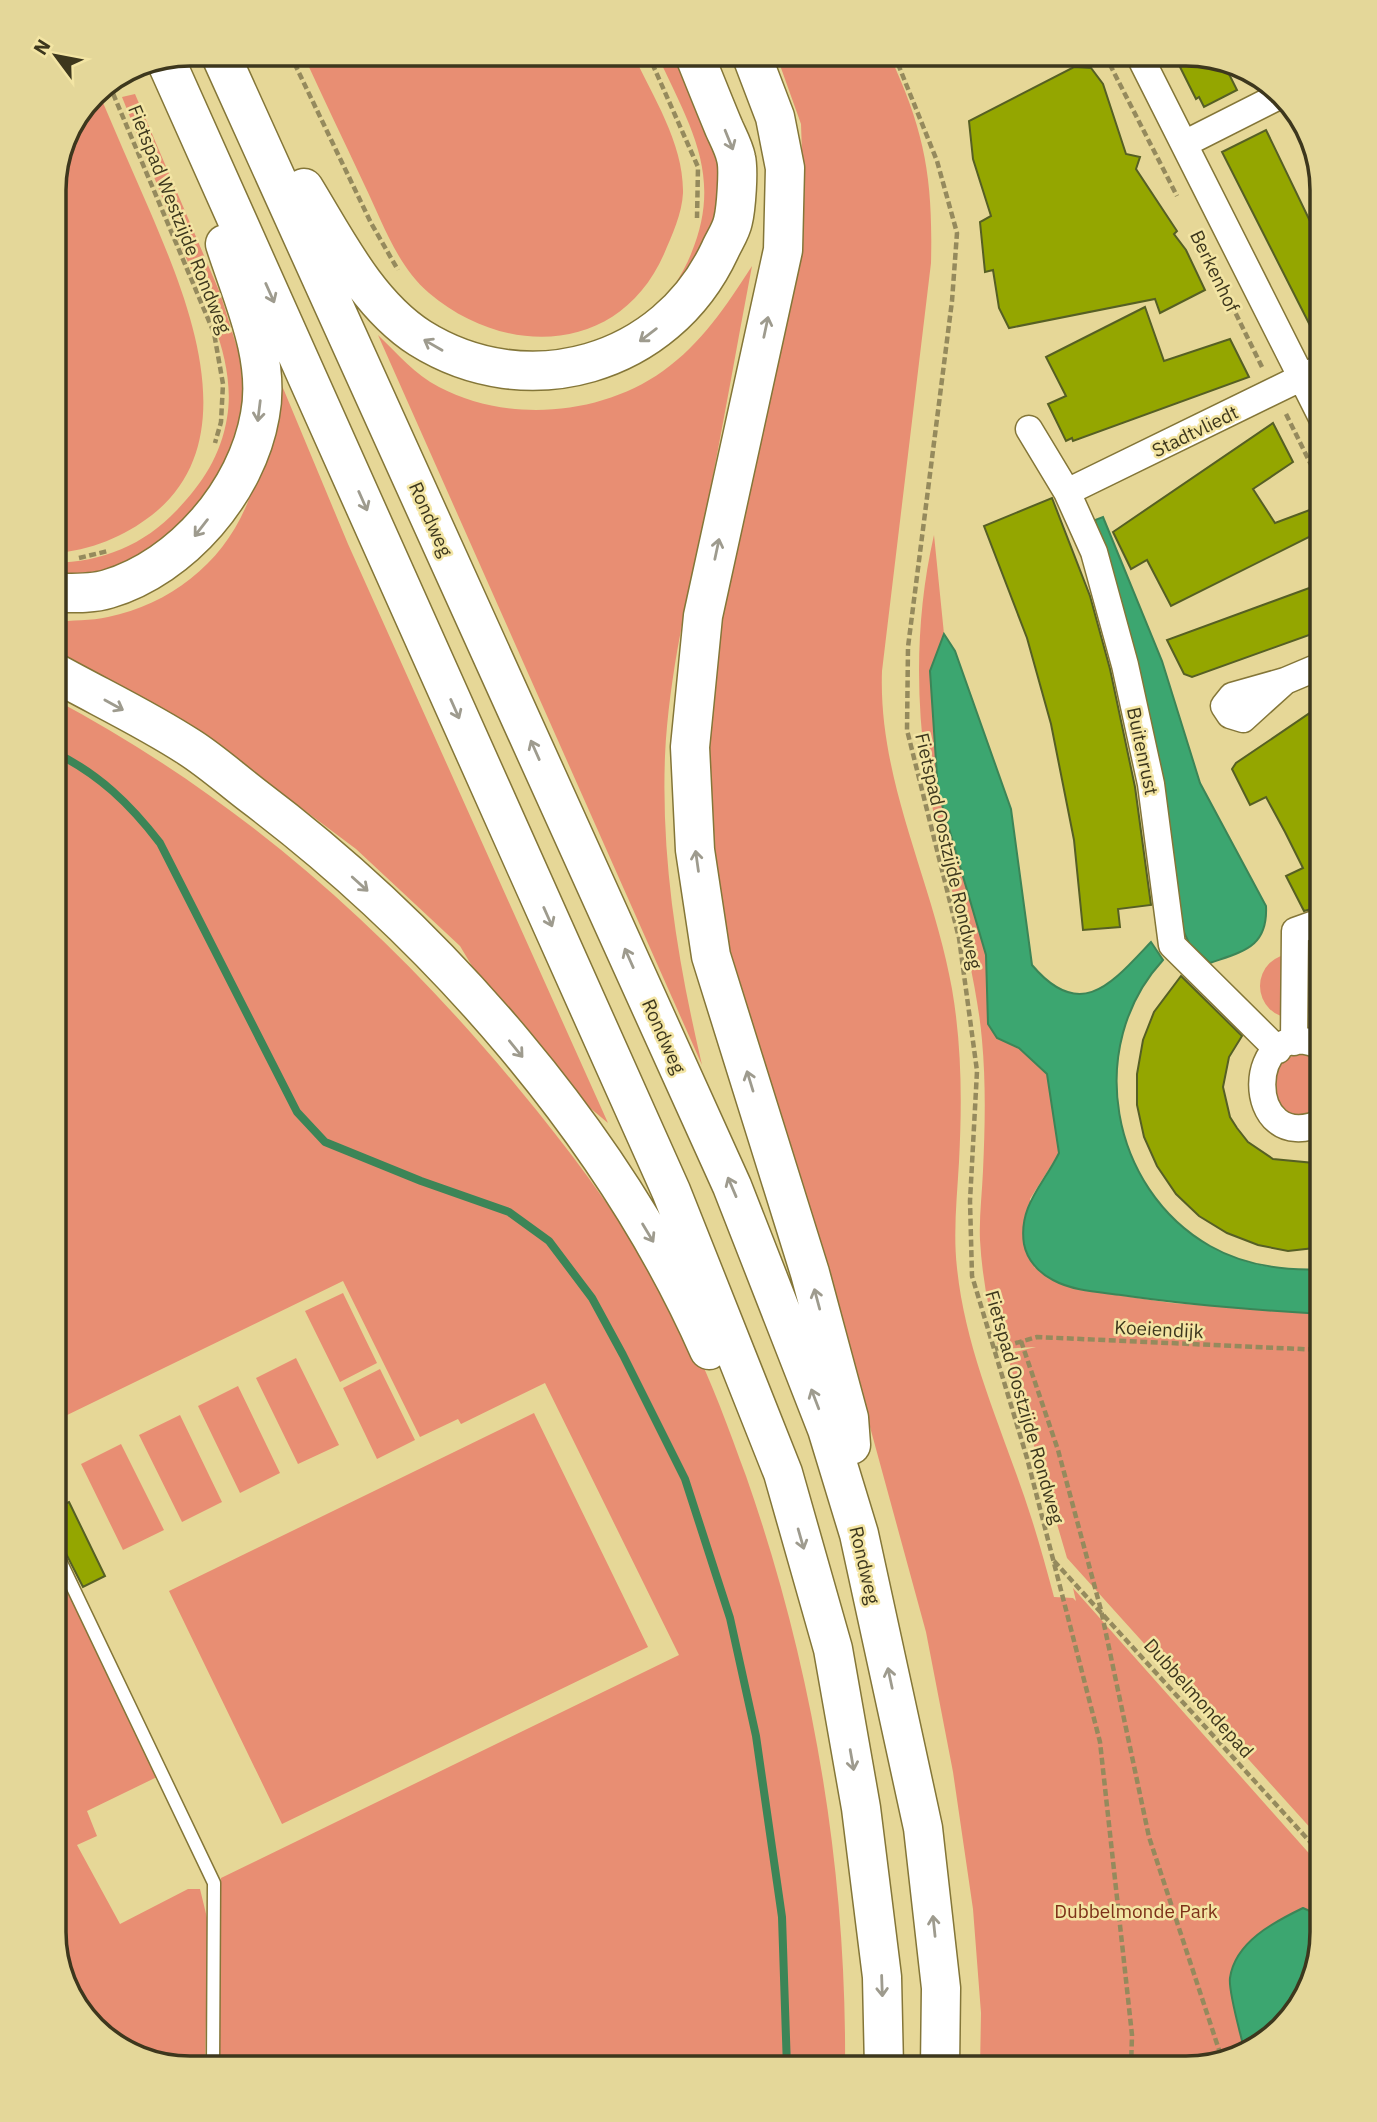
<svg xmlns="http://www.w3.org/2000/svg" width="1377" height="2122" viewBox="0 0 1377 2122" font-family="'IBM Plex Sans',sans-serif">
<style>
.green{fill:#e88e73}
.water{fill:#3ca670;stroke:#3c8557;stroke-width:2}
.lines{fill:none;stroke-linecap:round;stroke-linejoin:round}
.stream{stroke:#3c8557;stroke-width:8}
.building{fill:#94a600;stroke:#565f24;stroke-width:2}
.lane-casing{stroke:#847638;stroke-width:15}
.street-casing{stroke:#847638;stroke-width:29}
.highway-casing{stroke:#847638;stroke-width:41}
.path{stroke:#958a5d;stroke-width:4.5;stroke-dasharray:7 3.5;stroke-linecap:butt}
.lane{stroke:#fff;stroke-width:12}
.street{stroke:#fff;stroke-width:26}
.highway{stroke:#fff;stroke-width:38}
.oneway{stroke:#9e9b8e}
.labels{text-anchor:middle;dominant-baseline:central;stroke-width:5;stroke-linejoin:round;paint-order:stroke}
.street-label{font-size:19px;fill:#3d371d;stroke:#f3e5a4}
.park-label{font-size:19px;fill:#7e3119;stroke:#f3e5a4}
.rim{fill:none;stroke:#3d371d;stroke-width:3.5}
</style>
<rect width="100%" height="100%" fill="#e6d797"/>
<!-- green -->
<path class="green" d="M303,54H633C653,97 684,144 683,193C682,214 672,235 664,254C620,354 507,359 429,293C397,266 382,221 364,184C344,141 323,98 303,54Z
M657,54H677L718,149L724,184L716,240L656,314C667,295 683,275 691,254C724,175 689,125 657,54Z
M776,54H889C925,132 933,177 931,263L882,671C878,782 933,881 952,989C962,1047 962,1104 959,1162C957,1197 953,1233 957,1268C966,1356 1006,1437 1032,1520C1040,1545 1047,1571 1054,1597L1073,1598L1076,1601L1073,1588L1323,1869V1932L1304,2000L1247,2053L1186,2068H980L981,2013L973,1909L953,1772L926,1632L855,1372L725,969L702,718L803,183L801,124Z
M98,91C115,131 132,170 149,209C187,298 248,440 152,515C125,536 90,551 54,553L55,182L65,138Z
M135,94L220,293L240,357L244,403L236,454L214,495L152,554L104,573L54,577V563C102,562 144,545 177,510C202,484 221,455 227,418C237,359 203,299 181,246C162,196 142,147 122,97Z
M752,266C736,349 722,433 705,516C688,595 669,674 665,756C661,862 678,962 702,1065L378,335C397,353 415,375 439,387C507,423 600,416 663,371C701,344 727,305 752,266Z
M273,364L348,544L608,1123L564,1086L484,986L460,946L356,849L244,765L54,659V622C72,620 91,621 108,617C177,603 233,554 253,487C265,449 267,404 273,364Z
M934,535L944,634L930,671L938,791L986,955L988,1024L997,1038L1019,1048L1047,1074L1059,1153L1030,1199L1034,1267L1054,1281L1083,1290L1172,1303L1323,1314V1842L1067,1558L1007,1354L1036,1347L999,1349C989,1313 982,1277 980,1240C979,1218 982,1194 983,1171C985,1127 986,1084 982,1040C974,950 940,864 927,776C915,696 916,613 934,535Z
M54,699C238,797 387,929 519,1089C583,1166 642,1248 689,1337C712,1381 729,1430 746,1476C812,1664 847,1868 845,2068L219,2067L221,1878L679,1655L545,1383L461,1424L458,1419L420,1437L343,1281L61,1418L54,1404Z
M1260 986a32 32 0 1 1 64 0a32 32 0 1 1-64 0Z
M1301,1053L1313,1055L1311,1062L1323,1072V1109C1310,1118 1286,1119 1277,1102C1274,1096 1273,1087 1271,1080L1285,1059Z
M343,1293L377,1363L340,1382L305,1311Z
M296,1358L339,1445L298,1464L256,1378Z
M380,1369L415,1440L377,1459L343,1388Z
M238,1386L280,1473L240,1493L198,1406Z
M534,1413L648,1647L282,1824L169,1591Z
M180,1415L222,1502L182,1522L139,1435Z
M121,1444L164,1530L123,1550L81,1464Z
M54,1564L157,1777L87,1811L97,1836L77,1845L120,1924L188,1889H200L208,1922L205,2067H182L115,2045L69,1992L54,1931Z"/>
<!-- water -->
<path class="water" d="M1103,517L1162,661L1200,783L1266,906C1268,947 1244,951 1210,963L1189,943L1182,928L1141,696L1095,520Z
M944,634L955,651L1011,809L1032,965C1081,1023 1112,983 1151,942L1163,960C1084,1046 1110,1189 1210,1246C1245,1266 1283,1271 1323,1269V1314C1255,1310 1188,1305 1121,1295C1099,1292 1073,1291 1053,1280C1039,1273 1027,1260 1024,1244C1018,1206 1044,1184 1059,1153L1047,1074L1019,1048L997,1038L988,1024L986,955L938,791L930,671Z
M1303,1908L1323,1917V1932L1304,2000L1245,2054C1242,2037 1228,1993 1230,1978C1235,1942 1274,1922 1303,1908Z"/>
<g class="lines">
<!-- stream -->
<path class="stream" d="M54,752C99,774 130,804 160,843L297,1112L325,1142L421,1181L509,1212L549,1241L592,1298L623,1355L685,1479L730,1618L756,1736L782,1917L787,2068"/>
</g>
<!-- building -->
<path class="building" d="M1174,55H1195L1224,64L1237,90L1204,107L1199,97L1196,99Z
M1074,67L1091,68L1103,84L1126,154L1140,157L1136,169L1177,231L1174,234L1186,250L1205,290L1160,313L1155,299L1009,328L999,308L993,270L985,272L980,222L991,216L973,159L969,121Z
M1266,130L1323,248V351L1222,152Z
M1145,307L1164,361L1230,339L1249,377L1073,441L1072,438L1066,441L1048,404L1066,396L1046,357Z
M1273,423L1293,462L1253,489L1275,523L1315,508L1323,530L1171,606L1147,560L1131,569L1113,532Z
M1052,498L1090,596L1110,669L1135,787L1151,905L1118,909L1120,927L1083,930L1074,840L1051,724L1027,638L984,526Z
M1323,583V630L1192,677L1184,674L1167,640Z
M1323,704V906L1304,911L1286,876L1303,868L1285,832L1266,797L1250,805L1232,769L1236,763Z
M1181,976L1242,1036L1229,1057L1223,1087L1230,1117L1237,1128L1248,1142L1273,1159L1314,1163L1323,1217V1247L1288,1251L1258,1245L1227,1233L1199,1216L1176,1194L1157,1166L1144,1137L1137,1105V1074L1143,1040L1154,1012Z
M69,1502L105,1576L83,1587L54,1530V1509Z"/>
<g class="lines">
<defs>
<path id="lane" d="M54,1548L214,1883L213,2067"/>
<path id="street" d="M1139,55L1323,420
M1184,144L1279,96
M1029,429L1067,492L1094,552L1125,665L1151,784L1172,945L1278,1050
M1067,492L1323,367
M1285,681L1243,719L1230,715L1224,706L1232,696L1285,681L1323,665
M1294,1042L1295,931L1323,921
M1323,1122C1241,1160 1243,1008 1323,1047"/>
<path id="highway" d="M220,54L732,1186L827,1429L859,1534L923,1828L941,1988L940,2068
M751,54L775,117L785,168L783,250L703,616L690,747L695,850L711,956L810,1273L849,1418L851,1445
M165,59L671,1191L783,1473L833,1649L861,1808L882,1977L884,2068
M304,188C336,240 367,304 420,338C527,405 666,366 720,250C724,241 731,231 733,221C736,209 739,170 736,158C734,148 728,137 724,128C714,104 704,79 694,54
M54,593C71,593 92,594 108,589C182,567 247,491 260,415C271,358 242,297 225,244
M54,672C99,697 146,719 189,747C211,761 231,779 252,795C438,935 614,1135 709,1350"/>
</defs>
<!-- lane casing -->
<use href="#lane" class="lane-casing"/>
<!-- street casing -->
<use href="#street" class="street-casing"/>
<!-- highway casing -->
<use href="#highway" class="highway-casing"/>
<!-- path -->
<path class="path" d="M290,54L371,223L398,270
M648,54L698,167L697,218
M894,54L937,161L957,233L952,301L908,647L907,730L959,938L977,1071L970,1201L972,1276L1027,1458L1100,1742L1132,2035L1131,2068
M1105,55L1177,196
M109,84L214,333L223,384L221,422L215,443
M1208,257L1263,369
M1286,414L1323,489
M79,558L108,551
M1021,1341L1058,1450L1101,1610L1149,1837L1222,2059
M995,1349L1037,1337L1323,1350
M1054,1561L1323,1856"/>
<!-- lane -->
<use href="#lane" class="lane"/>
<!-- street -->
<use href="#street" class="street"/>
<!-- highway -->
<use href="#highway" class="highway"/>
</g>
<!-- one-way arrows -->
<defs><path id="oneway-shaft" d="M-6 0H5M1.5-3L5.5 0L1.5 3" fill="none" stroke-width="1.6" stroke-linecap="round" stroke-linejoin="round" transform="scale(1.75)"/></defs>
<g class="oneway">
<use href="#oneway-shaft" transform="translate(729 140) rotate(68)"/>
<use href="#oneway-shaft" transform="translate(270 293) rotate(66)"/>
<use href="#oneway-shaft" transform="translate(766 327) rotate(-78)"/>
<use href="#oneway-shaft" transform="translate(648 335) rotate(143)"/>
<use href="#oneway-shaft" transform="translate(433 345) rotate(-150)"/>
<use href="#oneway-shaft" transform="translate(259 411) rotate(97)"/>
<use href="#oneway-shaft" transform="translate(363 501) rotate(66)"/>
<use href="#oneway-shaft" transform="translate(201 528) rotate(128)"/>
<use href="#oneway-shaft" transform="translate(717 549) rotate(-78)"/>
<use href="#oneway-shaft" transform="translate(114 705) rotate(29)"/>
<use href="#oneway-shaft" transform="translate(455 709) rotate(66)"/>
<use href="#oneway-shaft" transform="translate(535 750) rotate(-114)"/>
<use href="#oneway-shaft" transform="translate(697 861) rotate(-98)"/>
<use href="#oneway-shaft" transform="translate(360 884) rotate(42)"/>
<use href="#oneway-shaft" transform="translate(548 917) rotate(66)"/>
<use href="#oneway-shaft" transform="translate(629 958) rotate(-114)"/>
<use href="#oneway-shaft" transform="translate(516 1049) rotate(51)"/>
<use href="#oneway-shaft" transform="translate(750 1081) rotate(-107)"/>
<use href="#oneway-shaft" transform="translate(732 1187) rotate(-113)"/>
<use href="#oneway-shaft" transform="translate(648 1233) rotate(59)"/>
<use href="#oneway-shaft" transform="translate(817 1299) rotate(-105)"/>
<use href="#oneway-shaft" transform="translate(815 1399) rotate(-111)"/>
<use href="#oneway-shaft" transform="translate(801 1539) rotate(74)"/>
<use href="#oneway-shaft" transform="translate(890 1678) rotate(-102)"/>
<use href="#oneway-shaft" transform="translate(852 1760) rotate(80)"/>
<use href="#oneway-shaft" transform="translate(934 1926) rotate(-96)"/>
<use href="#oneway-shaft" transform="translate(882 1986) rotate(88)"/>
</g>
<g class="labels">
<!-- street labels -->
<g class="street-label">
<text transform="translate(180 219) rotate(68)">Fietspad Westzijde Rondweg</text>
<text transform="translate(1215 271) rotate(64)">Berkenhof</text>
<text transform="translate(1195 431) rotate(-26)">Stadtvliedt</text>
<text transform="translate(431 519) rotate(66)">Rondweg</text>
<text transform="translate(1143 751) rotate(78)">Buitenrust</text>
<text transform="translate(949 851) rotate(77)">Fietspad Oostzijde Rondweg</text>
<text transform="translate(664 1036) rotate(66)">Rondweg</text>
<text transform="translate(1159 1329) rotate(3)">Koeiendijk</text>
<text transform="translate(1025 1407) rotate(74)">Fietspad Oostzijde Rondweg</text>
<text transform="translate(865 1565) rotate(77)">Rondweg</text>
<text transform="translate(1199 1698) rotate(48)">Dubbelmondepad</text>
</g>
<!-- park labels -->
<g class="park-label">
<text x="1136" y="1911">Dubbelmonde Park</text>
</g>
</g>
<!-- crop -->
<path d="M0 0H1377V2122H0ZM190 66H1186A124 124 0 0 1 1310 190V1932A124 124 0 0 1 1186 2056H190A124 124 0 0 1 66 1932V190A124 124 0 0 1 190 66Z" fill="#e4d799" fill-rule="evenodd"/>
<path class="rim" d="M190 66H1186A124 124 0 0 1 1310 190V1932A124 124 0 0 1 1186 2056H190A124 124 0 0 1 66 1932V190A124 124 0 0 1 190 66Z"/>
<!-- north arrow -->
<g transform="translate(56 56) rotate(302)" stroke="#f3e5a4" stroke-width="5" paint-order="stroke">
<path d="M0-5L12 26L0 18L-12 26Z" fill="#3d371d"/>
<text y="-10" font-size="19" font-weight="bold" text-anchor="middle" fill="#3d371d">N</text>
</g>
</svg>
